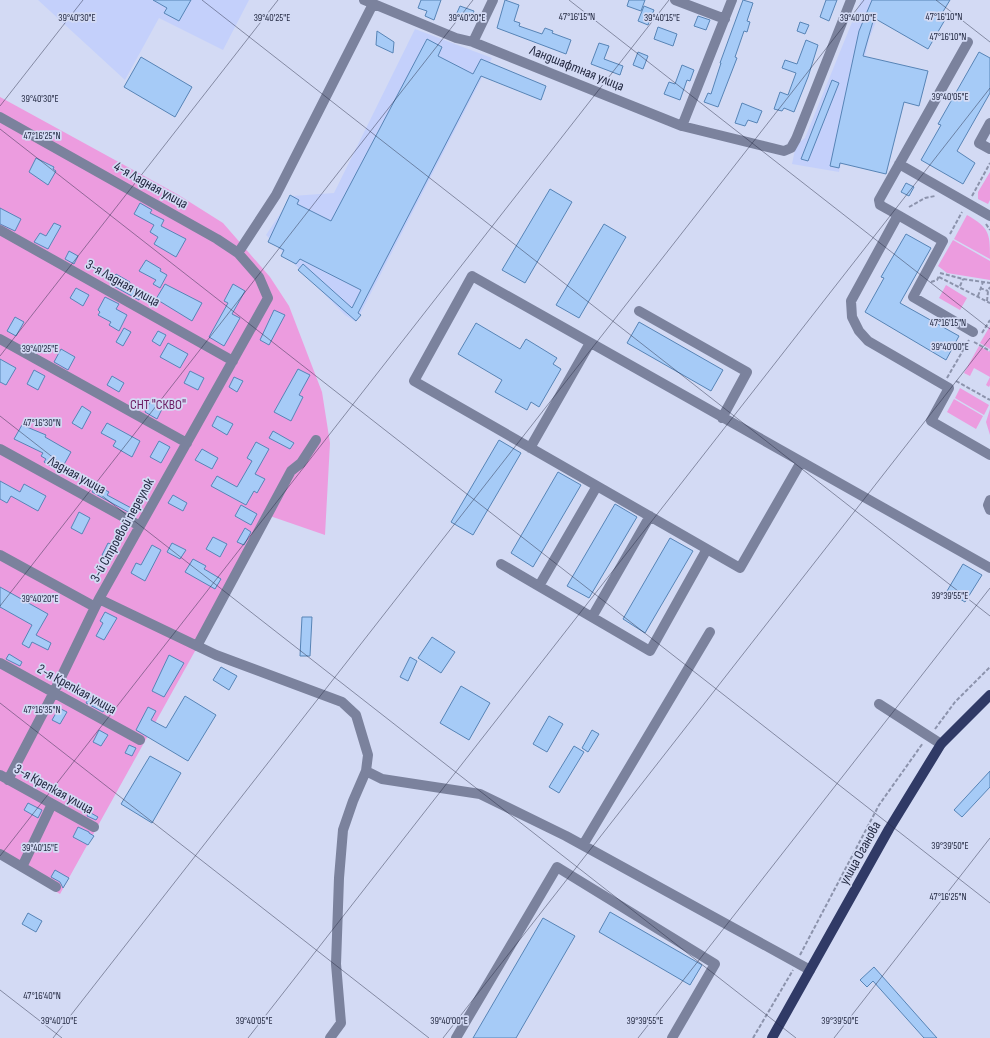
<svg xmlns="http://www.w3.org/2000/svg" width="990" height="1038" viewBox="0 0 990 1038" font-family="'Sofia Sans Condensed',sans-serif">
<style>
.built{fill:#c4d0fb}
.green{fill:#ec9cdf}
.building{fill:#a6cbf7;stroke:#5784b6}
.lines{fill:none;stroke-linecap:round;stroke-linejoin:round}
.path{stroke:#8c93ac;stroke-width:2;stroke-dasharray:4 2;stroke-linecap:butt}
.minor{stroke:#7b829d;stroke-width:10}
.major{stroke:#303a66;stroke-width:10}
.ticks{fill:none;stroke:#232941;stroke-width:1;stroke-opacity:0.45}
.labels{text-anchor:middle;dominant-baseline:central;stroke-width:3.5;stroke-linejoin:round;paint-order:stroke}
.street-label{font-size:14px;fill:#232941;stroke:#d3daf4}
.park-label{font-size:14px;fill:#6c1c63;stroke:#d3daf4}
.ticks-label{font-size:10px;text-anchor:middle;fill:#232941;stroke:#d3daf4;stroke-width:3.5;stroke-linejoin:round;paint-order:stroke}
</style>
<rect width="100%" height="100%" fill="#d3daf4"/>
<!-- built -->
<path class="built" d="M38,0H249L223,50L159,18L125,80Z
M861,0H885L869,39L839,172L792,164L796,145L805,138Z
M415,29L492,58L356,322L345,315L266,235L292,196L334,193Z"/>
<!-- green -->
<path class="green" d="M0,97L177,194L223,223L270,277L289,306L322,392L330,443L325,535L270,516L60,894L0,859Z
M990,172V200L988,204L978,199V192Z
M967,215C990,228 990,234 990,259L954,239Z
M953,240L990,261V280L947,273L938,266Z
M946,285L967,298L960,310L939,298Z
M990,326V349L980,343Z
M979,346L990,352V385L989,387L986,385L990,377L974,368L970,376L964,373Z
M960,388L989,405L984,415L955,398Z
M954,399L983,416L976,429L947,412Z
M990,409V435L986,422Z"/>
<!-- building -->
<path class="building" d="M153,0H191L179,21L164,13L167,8Z
M421,0H441L434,20L425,16L427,11L418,8Z
M505,0L519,5L514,21L520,23L519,26L542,34L545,28L553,31L552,33L571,40L566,54L497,28Z
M629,0H645L641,11L627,6Z
M743,0L753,3L747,21L750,22L747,32L744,31L735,57L737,58L718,107L704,102L708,93L711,94L721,63H720Z
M826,0H837L829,21L820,17Z
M872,0H950L941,15L946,18L928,49L874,18L863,56L928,71L919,106L904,102L886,174L840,163L839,168L830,166L859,31Z
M460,6L474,11L470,21L456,15Z
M644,6L654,10L648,25L638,21Z
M698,16L710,20L706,30L694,26Z
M800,22L809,25L805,34L797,31Z
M658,27L677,34L673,46L654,39Z
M377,31L394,42L393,53L376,45Z
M427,39L442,47L438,56L473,74L481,59L546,86L541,100L481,76L358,313L361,315L356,321L298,270L303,264L352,308L361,290L300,259L296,264L281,256L284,250L268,242L290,195L299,200L297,204L331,221Z
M806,40L818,45L808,77L794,112L784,108L782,111L774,109L780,92L788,95L796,73L782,68L785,60L797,64Z
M599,43L609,46L604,59L623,66L620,75L591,64Z
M638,52L648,56L643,69L633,65Z
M979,52L990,58V93L957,151L975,163L963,184L921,160L941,125L938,124Z
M141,57L192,87L175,117L124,87Z
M682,65L694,70L690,81L687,80L680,100L664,94L669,82L675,84Z
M832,80L839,83L808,161L801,159Z
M742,103L762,111L757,123L748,120L745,126L735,123Z
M36,158L54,167L53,169L56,171L48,185L29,172Z
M906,183L914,187L909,196L901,192Z
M550,189L572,202L525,283L502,270Z
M140,203L152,210L150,213L164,220L161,226L186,239L176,257L154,244L158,237L150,232L154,225L134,214Z
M0,208L21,219L15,231L0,224Z
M54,223L61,226L48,249L34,242L40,233L46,236Z
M604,224L626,237L579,318L556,305Z
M906,234L931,248L900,303L959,336L946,360L865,312L884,278L881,277Z
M69,251L78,256L74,264L65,259Z
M146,260L161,269L160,271L167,275L160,288L153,284L156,280L139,271Z
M116,274L130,282L128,286L142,294L139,300L110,284Z
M165,284L202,303L192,321L156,299Z
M233,284L245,291L232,314L240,318L224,346L209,337L228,303L224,301Z
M76,288L89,295L83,306L70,298Z
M105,297L119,304L116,309L127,315L119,331L109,325L111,322L98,315L100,312L98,310Z
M274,310L285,315L269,345L260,340Z
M15,317L24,322L16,336L7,331Z
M639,322L723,370L711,391L627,343Z
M476,323L520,349L526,339L557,358L553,364L561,369L539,407L531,402L527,410L495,392L502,380L458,354Z
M124,328L131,332L123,346L116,342Z
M158,331L166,335L160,346L152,341Z
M168,343L188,354L180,368L160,357Z
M61,349L75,357L68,370L54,362Z
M0,359L16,368L6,385L0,382Z
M298,369L310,375L299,395L303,397L291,421L274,412Z
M34,370L45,376L38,390L27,384Z
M190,371L204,378L198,390L184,383Z
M112,376L124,383L119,392L107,385Z
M234,377L243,381L237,392L229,387Z
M152,398L164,405L157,419L145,412Z
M82,406L91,412L82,429L72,423Z
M217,416L233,424L227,435L212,426Z
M107,423L140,441L132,457L113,446L116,441L101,433Z
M22,425L46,435L45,437L71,452L62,468L57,465L55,469L44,462L46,459L41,456L43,453L14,439Z
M273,431L294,443L290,449L269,438Z
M499,440L521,453L473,535L451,522Z
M159,441L170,447L161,463L150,457Z
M256,442L269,449L255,474L265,479L257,493L254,491L246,505L211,486L217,476L237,487L252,461L247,458Z
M202,449L218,458L212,469L195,460Z
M558,472L581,485L533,567L511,553Z
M0,481L20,492L24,484L46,496L38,511L11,496L7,503L0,499Z
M94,488L99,491L101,488L109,492L107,495L133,509L130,513L92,492Z
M173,495L187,503L183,511L168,503Z
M615,504L637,517L589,598L567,586Z
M241,505L257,514L251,525L235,516Z
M79,512L90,518L82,534L71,528Z
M245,528L251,532L244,545L237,542Z
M213,537L227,544L220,557L206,549Z
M670,538L693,551L645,633L623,619Z
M108,543L117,547L110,560L102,555Z
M172,543L186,550L180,559L167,552Z
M152,545L161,550L145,581L131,573L136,563L141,565Z
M193,559L206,566L204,569L221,579L215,589L185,572Z
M963,564L982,575L965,602L947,591Z
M0,587L48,614L36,635L51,643L48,650L32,642L29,648L22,644L32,625L0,607Z
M105,612L117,618L104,640L96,636L103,623L100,621Z
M302,617H312L310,656H300Z
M432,637L455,652L441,673L418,658Z
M9,654L22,662L20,666L6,659Z
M169,655L184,663L164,697L152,691Z
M410,657L417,661L408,681L400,677Z
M221,667L237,676L229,690L213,680Z
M461,686L490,703L469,740L440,723Z
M185,696L216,715L188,761L136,730L148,707L156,711L151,720L166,728Z
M89,697L106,706L103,712L86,703Z
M59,708L67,712L60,724L52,720Z
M549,716L563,724L547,752L533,744Z
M99,730L108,735L101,746L93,742Z
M592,730L599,734L588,752L582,748Z
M129,745L136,748L132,756L125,753Z
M574,746L584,752L559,793L549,787Z
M150,756L181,773L152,823L121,804Z
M990,771V787L962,817L954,810Z
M28,803L42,810L38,818L24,810Z
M89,812L98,817L96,820L87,816Z
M78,827L89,832V833L94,836L88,845L73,837Z
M55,870L69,878L63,888L60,882L51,877Z
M610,912L702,965L690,985L599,932Z
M28,913L42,921L36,932L22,924Z
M543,918L575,936L516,1038H473Z
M874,967L937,1038H924L873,981L867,987L860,980Z"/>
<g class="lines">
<!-- path -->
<path class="path" d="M972,196L990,163
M909,207L925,198L935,196
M986,224L990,230
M950,234L962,212
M940,273L963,279L990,283
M939,277L990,303
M931,282L937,280L939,276
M960,286L963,279
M980,288L988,291
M978,296L983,282
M987,301L988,291L990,287
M982,333L990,320
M974,342L990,351
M947,378L969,340
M956,381L990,400
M935,729L955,702L990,667
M800,955L879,805L923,743
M753,1038L793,970"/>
<!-- minor -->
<path class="minor" d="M364,0L456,38L473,42L682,126L784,151L791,148L796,139L851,0
M675,0L725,19
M473,42L493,0
M968,42L879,200L880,205L898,215L851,301L852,317L859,331L868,341L949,388L931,421L990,455
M0,117L217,239L238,253L259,277L268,298L99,599L54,692L8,780
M990,123L979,143L990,149
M682,126L732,0
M899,164L990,216
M898,215L943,241L913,297L973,332
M0,230L233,361
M238,253L276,195L373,4
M639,311L747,372L722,418
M0,339L187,443
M530,448L590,343
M0,449L140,526
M801,462L740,568L414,381L472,276L990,568
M990,500L988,505L990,510
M0,555L95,607
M501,564L650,651L707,549
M539,586L597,486
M99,599L216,655L342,702L356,715L368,755L366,771L353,801L343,830L339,878L336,964L341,1023L330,1038
M592,617L650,516
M197,646L291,471L301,463L316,440
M0,663L140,740
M879,704L941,744
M366,771L382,779L480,794L566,836L810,970
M0,775L94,827
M583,845L710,632
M0,854L56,887
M22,867L52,804
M456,1038L557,867L715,964L672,1038"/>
<!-- major -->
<path class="major" d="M772,1038L889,829L941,744L990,695"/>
</g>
<!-- ticks -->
<path class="ticks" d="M202,0L990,616M569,0L990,329M936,0L990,42M0,106L83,0M0,129L990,903M0,356L278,0M0,416L796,1038M0,606L473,0M0,703L429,1038M0,856L669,0M0,990L62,1038M53,1038L864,0M248,1038L990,88M443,1038L990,338M638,1038L990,588M834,1038L990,838"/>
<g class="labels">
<!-- street labels -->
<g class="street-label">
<text transform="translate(577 68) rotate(22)">Ландшафтная улица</text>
<text transform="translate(151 185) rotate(29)">4-я Ладная улица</text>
<text transform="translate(123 283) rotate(29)">3-я Ладная улица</text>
<text transform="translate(77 475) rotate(29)">Ладная улица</text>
<text transform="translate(122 530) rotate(-61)">3-й Строевой переулок</text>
<text transform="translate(77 689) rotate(29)">2-я Крепкая улица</text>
<text transform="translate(54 789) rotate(29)">3-я Крепкая улица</text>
<text transform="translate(860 853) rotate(-61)">улица Оганова</text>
</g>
<!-- park labels -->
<g class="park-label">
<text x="158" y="404">СНТ "СКВО"</text>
</g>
</g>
<g class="ticks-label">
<text x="944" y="20">47°16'10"N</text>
<text x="577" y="20">47°16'15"N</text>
<text x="77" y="21">39°40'30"E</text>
<text x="272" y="21">39°40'25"E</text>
<text x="467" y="21">39°40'20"E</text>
<text x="662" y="21">39°40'15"E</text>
<text x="858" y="21">39°40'10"E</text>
<text x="948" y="40">47°16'10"N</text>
<text x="950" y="100">39°40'05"E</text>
<text x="40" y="102">39°40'30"E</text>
<text x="42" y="139">47°16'25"N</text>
<text x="948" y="326">47°16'15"N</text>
<text x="950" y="350">39°40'00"E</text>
<text x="40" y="352">39°40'25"E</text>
<text x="42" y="426">47°16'30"N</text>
<text x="950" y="599">39°39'55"E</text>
<text x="40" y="602">39°40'20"E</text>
<text x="42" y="713">47°16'35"N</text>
<text x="950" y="849">39°39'50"E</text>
<text x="40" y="851">39°40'15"E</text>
<text x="948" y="900">47°16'25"N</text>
<text x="42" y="999">47°16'40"N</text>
<text x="59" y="1024">39°40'10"E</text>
<text x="254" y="1024">39°40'05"E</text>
<text x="449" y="1024">39°40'00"E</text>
<text x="645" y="1024">39°39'55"E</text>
<text x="840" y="1024">39°39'50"E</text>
</g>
</svg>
